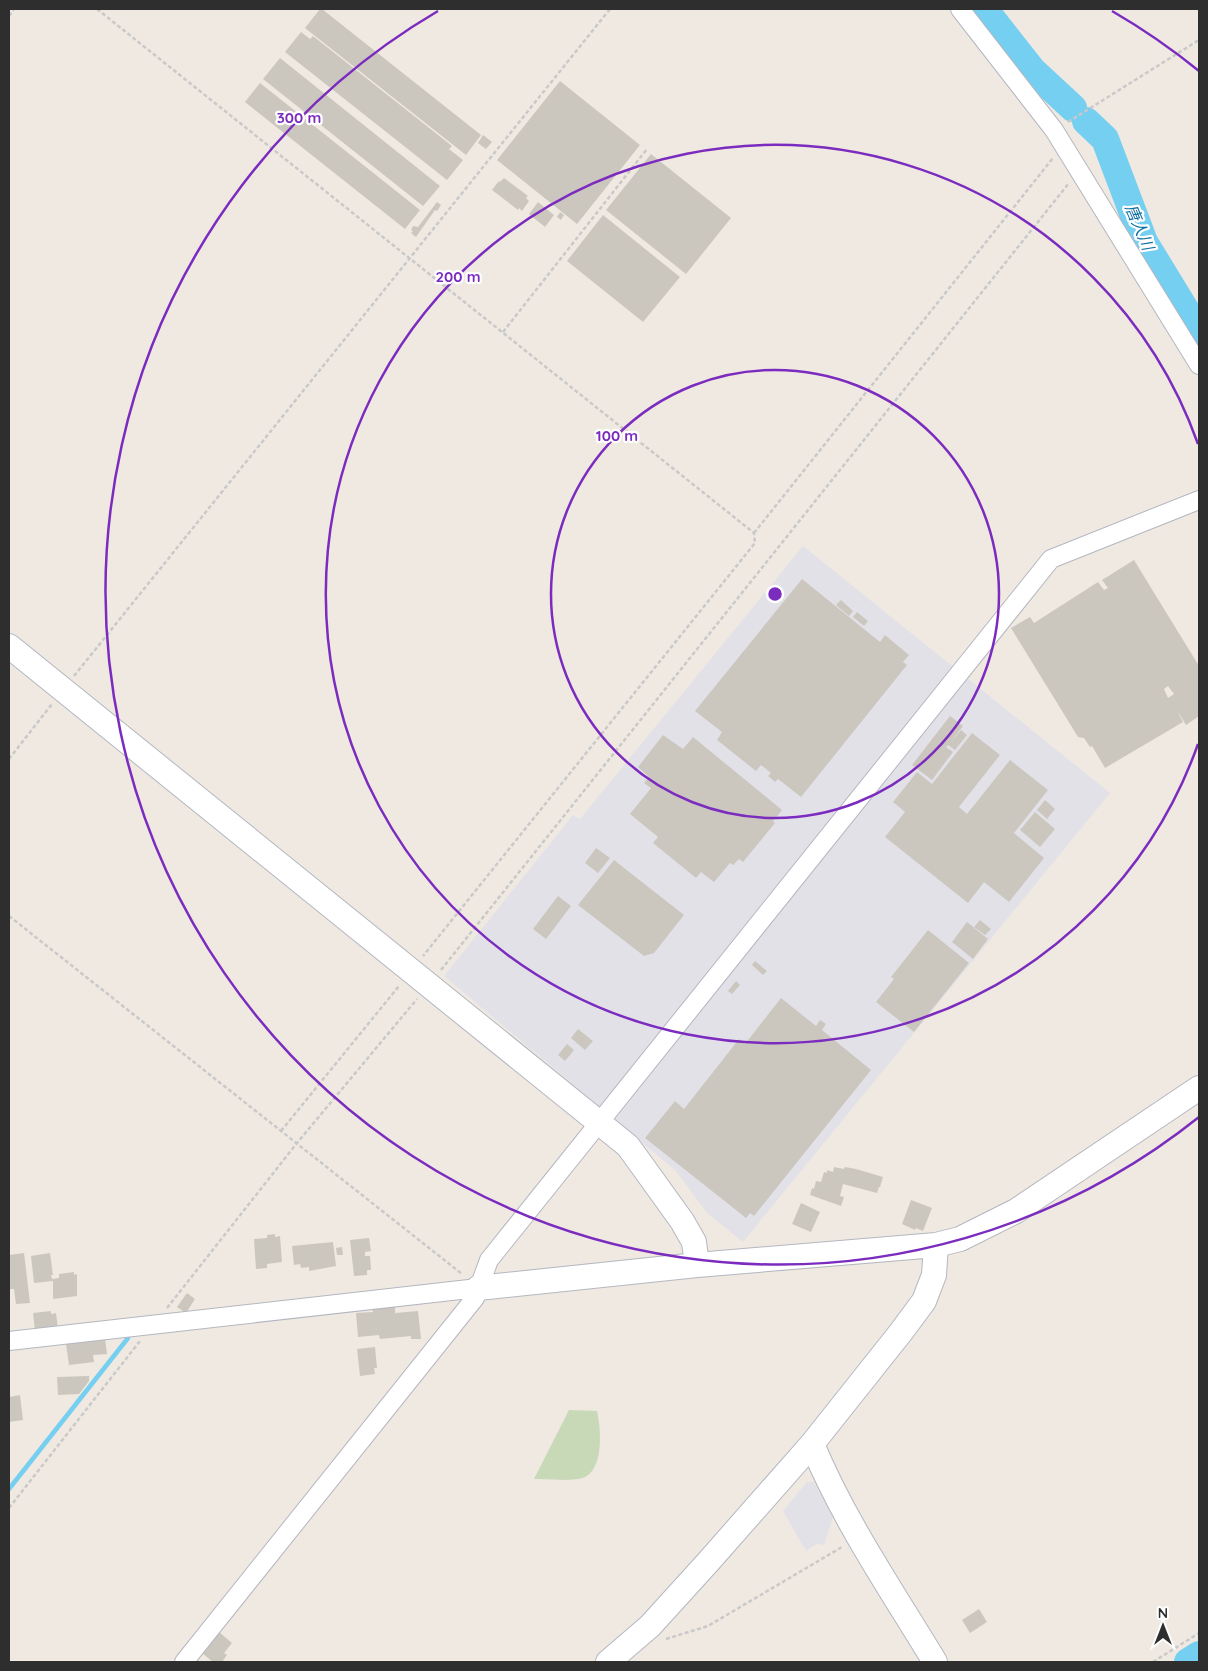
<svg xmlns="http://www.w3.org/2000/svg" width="1208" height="1671" viewBox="0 0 1208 1671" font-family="Quicksand,'Noto Sans JP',sans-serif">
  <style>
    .industrial { fill: #e3e1e8 }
    .cemetery { fill: #c8d9b8 }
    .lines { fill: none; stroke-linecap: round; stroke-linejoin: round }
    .stream { stroke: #75cff0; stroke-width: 4.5 }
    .river { stroke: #75cff0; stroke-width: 28 }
    .building { fill: #cbc7bf; fill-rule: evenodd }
    .street-casing { stroke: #b4b7c1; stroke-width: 20 }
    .secondary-casing { stroke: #b4b7c1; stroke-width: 26 }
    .path { stroke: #c9c9c9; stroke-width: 2.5; stroke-dasharray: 4 2.5; stroke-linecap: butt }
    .street { stroke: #fff; stroke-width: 18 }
    .secondary { stroke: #fff; stroke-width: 24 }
    .ring { fill: none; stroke: #7b2cbf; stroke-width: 2.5 }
    .labels { text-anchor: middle; stroke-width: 4.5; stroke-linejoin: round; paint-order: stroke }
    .water-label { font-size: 16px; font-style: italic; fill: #0d6fa3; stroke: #fff }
    .centre { fill: #7b2cbf; stroke: #fff; stroke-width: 2.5 }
    .ring-label { font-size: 15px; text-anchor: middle; font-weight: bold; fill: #7b2cbf; stroke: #fff; stroke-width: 4.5; stroke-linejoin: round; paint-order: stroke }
  </style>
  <rect width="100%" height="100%" fill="#efe9e1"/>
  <path class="industrial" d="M803,546L1110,793L743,1242L707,1213L676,1171L444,976L573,815L580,819Z
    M807,1482H814L833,1517L824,1545L817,1544L806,1551L783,1511Z"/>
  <path class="cemetery" d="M569,1410L597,1411C601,1428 604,1468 585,1477C574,1482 547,1479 534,1479Z"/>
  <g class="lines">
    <path class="stream" d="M9,1489L128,1338"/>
    <path class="river" d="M984,9L1032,70L1073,108
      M1086,121L1105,139L1144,242L1199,332
      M1188,1662L1199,1655"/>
  </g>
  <path class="building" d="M320,9H322L481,135L466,155L305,28Z
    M301,32L310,39L313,36L452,146L449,149L463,160L447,180L285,52Z
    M280,58L440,186L423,206L263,79Z
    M560,81L640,145L577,224L497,160Z
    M260,83L420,210L405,229L245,102Z
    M483,135L492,142L486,149L478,143Z
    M651,154L731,218L686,274L606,210Z
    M504,178L528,196L526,198L529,201L522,211L519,208L518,210L492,190L499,181L500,182Z
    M437,202L441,205L437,211L435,210L416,237L411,233L413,231L411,230L413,226L418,227Z
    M538,202L554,215L545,227L529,214Z
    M560,212L564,215L561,220L557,217Z
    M603,215L680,277L643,322L567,261Z
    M1134,560L1199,666V716L1186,725L1177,710L1183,722L1105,768L1092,746L1090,747L1084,738L1078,737L1011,628L1030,617L1034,623L1098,582L1104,590L1108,588L1102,580ZM1168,686L1174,694L1168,698L1164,689Z
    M802,579L880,642L885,635L909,655L903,662L907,665L801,797L778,779L775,782L768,776L771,773L761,765L756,771L717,740L722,732L695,711Z
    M841,600L853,611L849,616L836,605Z
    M857,612L868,621L864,626L853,617Z
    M950,716L963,726L951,742L961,730L967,735L955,750L948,745L946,747L953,752L932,780L912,765Z
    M972,733L1000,755L959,807L967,814L1010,760L1048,790L1014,833L1044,858L1009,902L984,882L968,903L885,837L905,812L893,802L917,772L932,784Z
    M663,735L683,749L693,737L782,810L773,821L775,823L743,862L739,859L733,865L730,863L714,882L701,872L696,878L653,843L658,837L630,814L651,788L644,783L649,777L638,767Z
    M1045,800L1055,809L1047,819L1037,810Z
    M1035,812L1055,829L1040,847L1020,830Z
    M596,848L610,858L598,873L585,863Z
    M614,860L684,915L654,953L644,956L578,905Z
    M558,896L571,906L546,939L533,929Z
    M980,920L991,929L985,935L974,927Z
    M967,922L988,939L973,959L952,942Z
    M928,930L969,963L914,1032L876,1002L894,979L891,977Z
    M755,961L767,971L763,975L752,965Z
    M736,981L740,985L732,994L728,991Z
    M781,998L816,1026L820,1020L826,1024L822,1030L871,1070L754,1216L750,1213L746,1218L645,1138L675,1101L684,1109L739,1039L745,1044Z
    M578,1029L593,1041L585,1050L571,1038Z
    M567,1044L574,1050L565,1061L558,1055Z
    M834,1167L844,1169L845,1167L856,1169L883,1177L880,1187H879L877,1193L843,1184L840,1196L844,1197L841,1206L810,1195L812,1188L814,1189L816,1181L821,1182L824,1172L827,1173V1170L833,1172Z
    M911,1200L932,1208L923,1231L916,1228L915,1230L902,1224Z
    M801,1203L820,1212L811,1232L792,1224Z
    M275,1234V1237L280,1236L282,1262L267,1264V1268L256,1269L254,1239L267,1238V1235Z
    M369,1238L371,1251L365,1252V1256H370L371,1270H367V1275L354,1276L350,1240Z
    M333,1242L336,1266L309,1271V1267L301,1268L300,1264L294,1265L292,1246Z
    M342,1247L343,1255H337L336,1248Z
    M24,1253L30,1303L16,1304L14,1289H9V1255Z
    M50,1253L53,1275H51L52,1279L59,1278V1274L74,1272V1275L77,1274V1296L53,1299V1281L34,1283L31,1256Z
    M187,1293L195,1299L186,1313L177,1307Z
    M395,1306V1313L418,1311L421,1339H411V1336L380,1339L379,1335L358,1337L356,1313L373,1312L372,1308Z
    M51,1311V1314L56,1313L58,1329L35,1331L33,1313Z
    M105,1339L107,1354L93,1355L94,1362L69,1365L66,1344Z
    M375,1347L377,1368H374L375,1374L360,1376L357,1349Z
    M89,1376V1381L79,1394L58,1395L57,1377Z
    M20,1395L23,1420L9,1422V1397Z
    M979,1609L987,1622L970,1633L962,1620Z
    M219,1632L232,1643L224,1653L227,1655L222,1662H213L202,1653Z"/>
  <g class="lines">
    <defs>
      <path id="street" d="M960,9L1054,130L1199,365
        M9,1341L478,1288
        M184,1662L475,1298L489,1260L1051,559L1199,500"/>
      <path id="secondary" d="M9,646L628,1146L682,1221L694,1242L697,1265
        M478,1288L697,1265L936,1245L960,1239L1016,1211L1199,1088
        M812,1444C844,1521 892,1591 935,1662
        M608,1662L650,1626L709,1561L812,1444L901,1332L924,1301L934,1275L936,1245"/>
    </defs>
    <use href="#street" class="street-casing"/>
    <use href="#secondary" class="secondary-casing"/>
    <path class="path" d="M97,9L754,533L755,543L423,956
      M9,16L14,9
      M1068,122L1199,40
      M503,332L647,149
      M754,533L1053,158
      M74,676L610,9
      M9,759L52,704
      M9,916L462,1274
      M441,970L1069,183
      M281,1131L399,986
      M167,1308L297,1143L417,999
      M9,1508L140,1341
      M666,1639L708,1626L842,1547
      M1153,1662L1199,1633"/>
    <use href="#street" class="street"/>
    <use href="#secondary" class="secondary"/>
  </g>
  <g class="ring">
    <circle cx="775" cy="594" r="224"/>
    <path d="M1198 744A449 449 0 1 1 1198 444"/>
    <path d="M1199 1117A673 673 0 1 1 438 11M1112 11A673 673 0 0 1 1199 71"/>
  </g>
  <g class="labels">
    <g class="water-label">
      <text transform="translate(1140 227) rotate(67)" y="6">唐人川</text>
    </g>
  </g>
  <circle cx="775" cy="594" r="8" class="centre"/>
  <g class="ring-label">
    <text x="299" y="123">300 m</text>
    <text x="458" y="282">200 m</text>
    <text x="617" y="441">100 m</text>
  </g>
  <rect width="1208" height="1671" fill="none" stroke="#2e2e2e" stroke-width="20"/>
  <g transform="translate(1163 1626)" stroke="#ffffff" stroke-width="4" paint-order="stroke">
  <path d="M0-4L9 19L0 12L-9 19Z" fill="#2e2e2e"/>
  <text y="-8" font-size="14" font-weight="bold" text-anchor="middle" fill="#2e2e2e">N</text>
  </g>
</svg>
